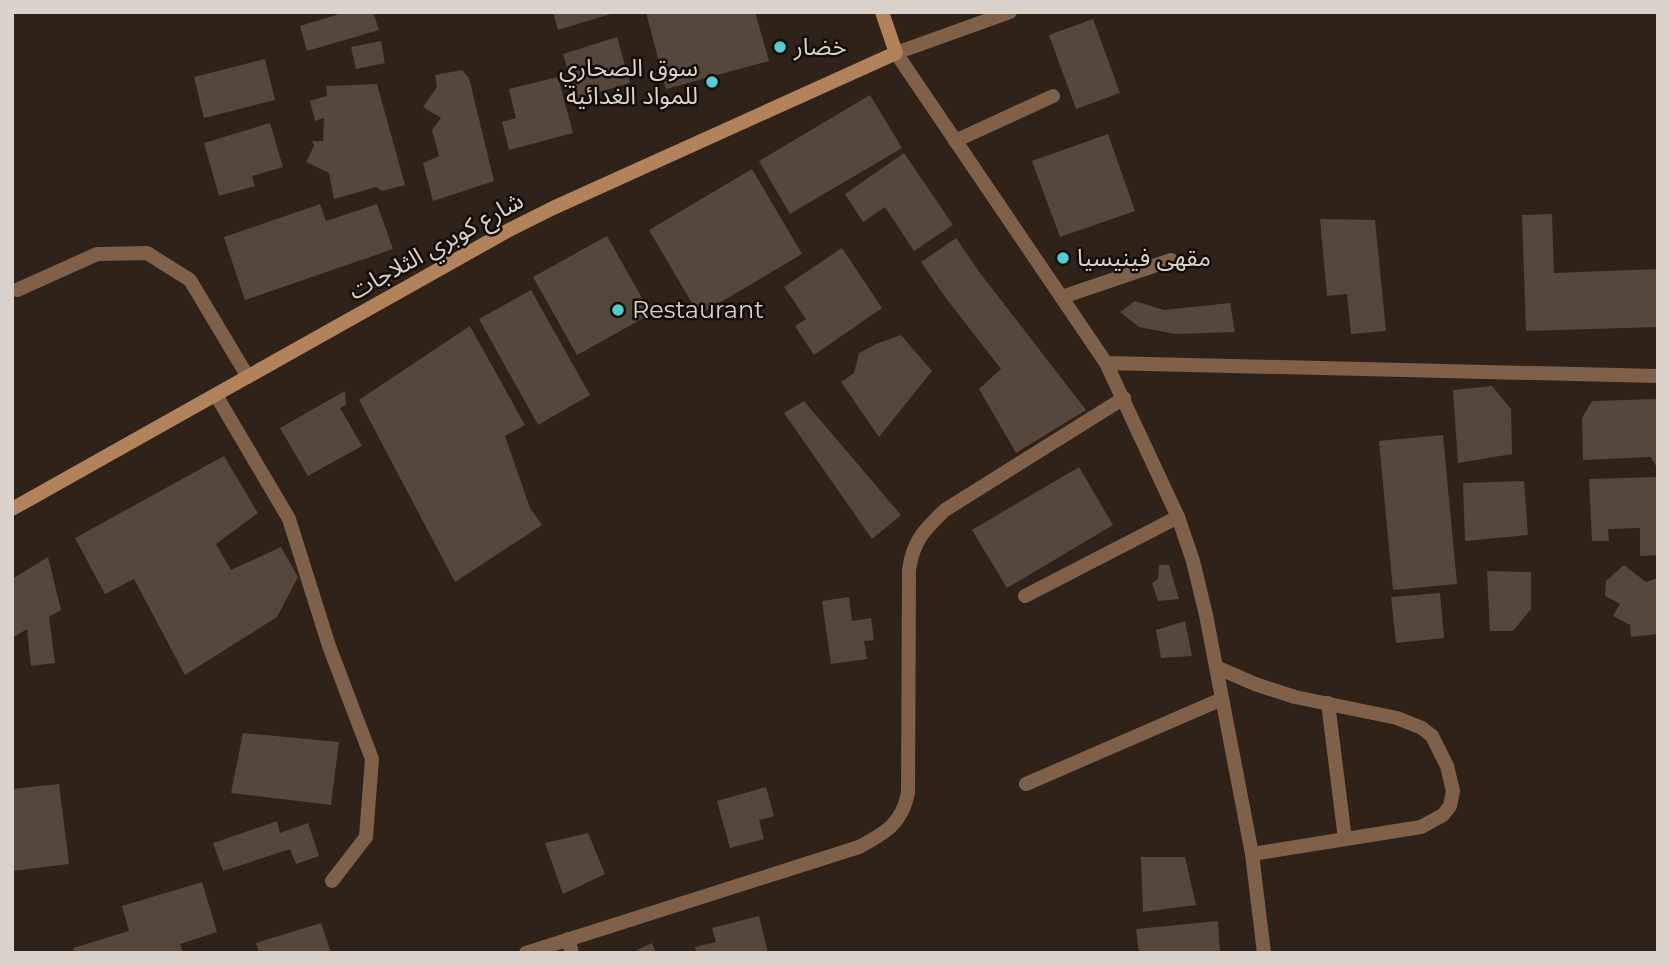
<svg xmlns="http://www.w3.org/2000/svg" width="1670" height="965" viewBox="0 0 1670 965" font-family="Montserrat,'Noto Sans Arabic',sans-serif">
  <style>
    .building { fill: #55473b }
    .lines { fill: none; stroke-linecap: round; stroke-linejoin: round }
    .service { stroke: #7f6149; stroke-width: 14 }
    .minor { stroke: #7f6149; stroke-width: 14 }
    .tertiary { stroke: #7f6149; stroke-width: 14 }
    .secondary { stroke: #b2835b; stroke-width: 14 }
    .poi-dot { fill: #52ccd0; stroke: #130d08; stroke-width: 2.5 }
    .labels { text-anchor: middle; stroke-width: 5; stroke-linejoin: round; paint-order: stroke }
    .poi-label { font-size: 24px; fill: #dbd2cc; stroke: #130d08; text-anchor: start }
    .street-label { font-size: 24px; fill: #dbd2cc; stroke: #130d08 }
  </style>
  <rect width="100%" height="100%" fill="#2f2218"/>
  <path class="building" d="M346,12H373L379,30L307,51L300,26Z
    M553,12H614V13L558,30Z
    M646,12H755L769,61L666,89Z
    M1093,19L1120,93L1076,109L1049,35Z
    M617,37L630,83L576,99L563,54Z
    M381,41L385,63L356,69L351,47Z
    M265,59L275,100L204,118L194,77Z
    M462,70L469,78L494,181L433,201L423,163L439,156L432,130L441,118L423,107L437,87L435,75Z
    M558,77L573,133L509,150L502,122L516,118L509,89Z
    M377,84L405,185L382,191L376,187L334,199L329,173L306,162L314,146L312,141H323L324,118L315,121L310,101L327,96L326,86Z
    M870,95L902,148L790,214L759,161Z
    M270,123L283,167L252,176L255,186L219,196L204,143Z
    M1108,134L1135,211L1060,237L1032,161Z
    M904,153L953,225L914,251L885,207L863,222L845,194Z
    M752,169L802,254L699,315L649,230Z
    M320,204L326,221L377,204L393,249L245,300L224,237Z
    M1552,214L1554,273L1658,269V327L1526,331L1522,215Z
    M1320,219L1375,220L1386,331L1351,334L1347,294L1327,296Z
    M607,236L651,314L577,355L533,277Z
    M956,238L980,273L1086,410L1016,453L979,389L1001,369L945,297L921,262Z
    M842,248L882,308L814,355L795,326L806,319L784,287Z
    M531,290L590,395L538,425L479,319Z
    M1135,301L1164,310L1230,303L1235,332L1175,334L1139,327L1120,312Z
    M470,326L525,425L505,436L530,508L542,525L455,582L359,400Z
    M901,335L932,371L879,437L841,382L854,373L859,353L876,344Z
    M1492,386L1511,409L1512,454L1458,463L1453,390Z
    M345,391L346,405L340,408L362,446L308,476L280,428Z
    M1658,399V466H1656L1651,457L1583,460L1582,418L1592,401Z
    M804,401L901,515L872,539L784,413Z
    M1443,435L1457,584L1393,590L1379,441Z
    M224,456L258,513L216,544L231,570L281,547L298,577L277,617L185,675L134,579L105,594L75,538Z
    M1079,467L1113,525L1007,588L972,530Z
    M1658,477V555L1640,556V528L1608,529L1609,541H1592L1589,479Z
    M1524,481L1528,535L1465,541L1463,483Z
    M48,557L61,610L49,617L55,663L31,666L27,629L12,638V579Z
    M1159,565H1169L1179,599L1158,601L1152,583L1158,579Z
    M1624,565L1646,582L1658,578V634L1631,637L1630,625L1613,616L1620,604L1605,596L1606,581Z
    M1487,571L1531,572V609L1513,631H1490Z
    M1440,593L1444,638L1396,643L1391,597Z
    M849,597L852,621L871,618L874,640L864,641L867,659L831,664L822,601Z
    M1185,621L1192,656L1161,658L1156,630Z
    M243,733L339,742L331,805L231,793Z
    M59,784L69,864L12,871V789Z
    M766,787L774,816L759,820L764,839L730,848L717,801Z
    M277,821L280,833L308,823L319,856L296,864L290,849L223,871L213,843Z
    M588,833L605,874L563,894L545,843Z
    M1141,857H1185L1196,905L1143,912Z
    M202,882L217,932L180,944L183,953H75L73,948L129,931L122,906Z
    M759,916L768,953H696L695,947L716,942L712,928Z
    M1218,921L1220,953H1139L1136,929Z
    M321,923L331,953H259L256,943Z
    M652,943L656,953H638L637,950Z"/>
  <g class="lines">
    <path class="service" d="M955,141L1053,96
      M1062,297L1171,260
      M1025,596L1178,517
      M1216,667L1255,684L1295,697L1397,718L1422,728L1432,736L1447,766L1453,791L1450,806L1443,815L1421,827L1252,854
      M1328,703L1345,839
      M1026,784L1222,699"/>
    <path class="minor" d="M896,53L1010,12
      M17,290L97,254L147,253L190,280L248,377
      M216,395L289,519L329,646L372,759L366,837L332,881
      M568,939L572,953
      M526,953L859,847C885,833 902,824 908,793L909,570C913,541 924,530 945,510L1124,398"/>
    <path class="tertiary" d="M896,53L1106,363L1658,376
      M1106,363L1178,517L1193,561L1206,615L1252,854L1264,953"/>
    <path class="secondary" d="M12,509L509,230L553,208L896,53L882,12"/>
  </g>
  <g class="poi-dot">
    <circle cx="780" cy="47" r="7"/>
    <circle cx="712" cy="82" r="7"/>
    <circle cx="1063" cy="258" r="7"/>
    <circle cx="618" cy="310" r="7"/>
  </g>
  <g class="labels">
    <g class="poi-label">
      <text x="794" y="55">خضار</text>
      <text x="698" y="76" text-anchor="end">سوق الصحاري<tspan x="698" dy="28">للمواد الغدائية</tspan></text>
      <text x="1077" y="266">مقهى فينيسيا</text>
      <text x="632" y="318">Restaurant</text>
    </g>
    <g class="street-label">
      <text transform="translate(436 246) rotate(-29)" y="8">شارع كوبري الثلاجات</text>
    </g>
  </g>
  <rect width="1670" height="965" fill="none" stroke="#dbd2cc" stroke-width="28"/>
</svg>
